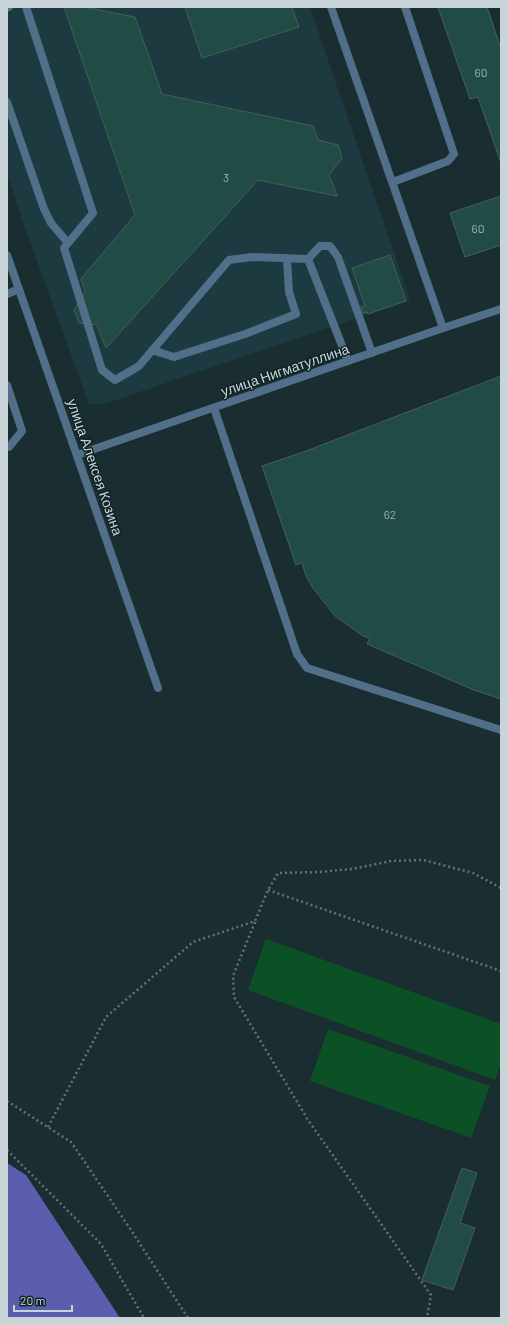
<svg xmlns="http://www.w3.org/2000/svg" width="508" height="1325" viewBox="0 0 508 1325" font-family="Barlow,sans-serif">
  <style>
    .built { fill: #1c3a40 }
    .green { fill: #0c5026 }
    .water { fill: #5a5eac }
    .building { fill: #214b45; stroke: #485e5a }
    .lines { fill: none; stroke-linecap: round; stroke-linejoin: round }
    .path { stroke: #627377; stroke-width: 2.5; stroke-dasharray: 2 3; stroke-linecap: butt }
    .lane { stroke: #526f8a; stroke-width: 8 }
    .street { stroke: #526f8a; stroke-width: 8 }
    .labels { text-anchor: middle; stroke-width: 3; stroke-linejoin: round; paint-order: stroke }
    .number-label { font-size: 12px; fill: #9eb2b2 }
    .street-label { font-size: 14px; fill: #c8d4d7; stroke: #102428 }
  </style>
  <rect width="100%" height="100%" fill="#1a2e32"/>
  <path class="built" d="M7,7H310L410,300L101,405L89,404L26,231L7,173Z"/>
  <path class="green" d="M266,939L501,1024V1062L495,1080L248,990Z
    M328,1029L490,1086L471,1138L310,1081Z"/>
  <path class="water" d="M7,1163L26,1175L120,1318H7Z"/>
  <path class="building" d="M64,7H84L135,17L162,94L313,126L318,140L338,145L342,158L329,175L337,196L258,180L106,348L97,325L79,323L74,310L85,292L81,279L135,215Z
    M185,7H292L299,27L202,58Z
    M438,7H487L501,49V163L478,97L470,99Z
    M501,196V245L465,257L450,213Z
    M390,255L406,301L368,314L367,312L363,313L361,307L365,306L352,268Z
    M501,376V699L474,690L367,644L370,638L363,636L335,616L313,588L306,576L302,563L296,565L262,466L306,451Z
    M462,1168L477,1173L460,1223L475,1228L453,1290L422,1280Z"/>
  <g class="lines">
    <path class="path" d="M268,890L501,971
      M255,922L233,976L234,997L308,1120L431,1295L427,1318
      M7,1101L71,1142L129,1227L188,1318
      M48,1127L106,1017L193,942L255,921L268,890L278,873L319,872L352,869L391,861L423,860L473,873L501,888
      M7,1150L101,1244L144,1318"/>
    <path class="lane" d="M26,7L93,213L64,248L102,370L115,380L139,366L229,260L252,257L308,259
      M331,7L443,328
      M7,8L9,7
      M7,102L44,209L51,223L68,243
      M393,182L448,161L454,154L405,7
      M7,294L19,289
      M152,350L174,357L245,334L296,314L289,292L287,258
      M348,361L308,259L320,246H330L338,257L372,353
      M7,385L22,431L9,447H7
      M214,408L297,654L307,668L501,730"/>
    <path class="street" d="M7,255L158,688
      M77,455L443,328L501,309"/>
  </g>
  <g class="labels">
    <g class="number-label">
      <text x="481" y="77">60</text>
      <text x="226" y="182">3</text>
      <text x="478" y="233">60</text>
      <text x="390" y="519">62</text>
    </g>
    <g class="street-label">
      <text transform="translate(285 370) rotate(-19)" y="5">улица Нигматуллина</text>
      <text transform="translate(95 467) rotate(71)" y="5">улица Алексея Козина</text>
    </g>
  </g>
  <rect width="508" height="1325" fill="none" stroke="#c8d4d7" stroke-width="16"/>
  <path d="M14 1305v6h58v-6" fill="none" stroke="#c8d4d7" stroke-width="2"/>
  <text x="20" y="1305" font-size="12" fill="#c8d4d7" stroke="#102428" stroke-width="3" paint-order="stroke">20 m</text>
</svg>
